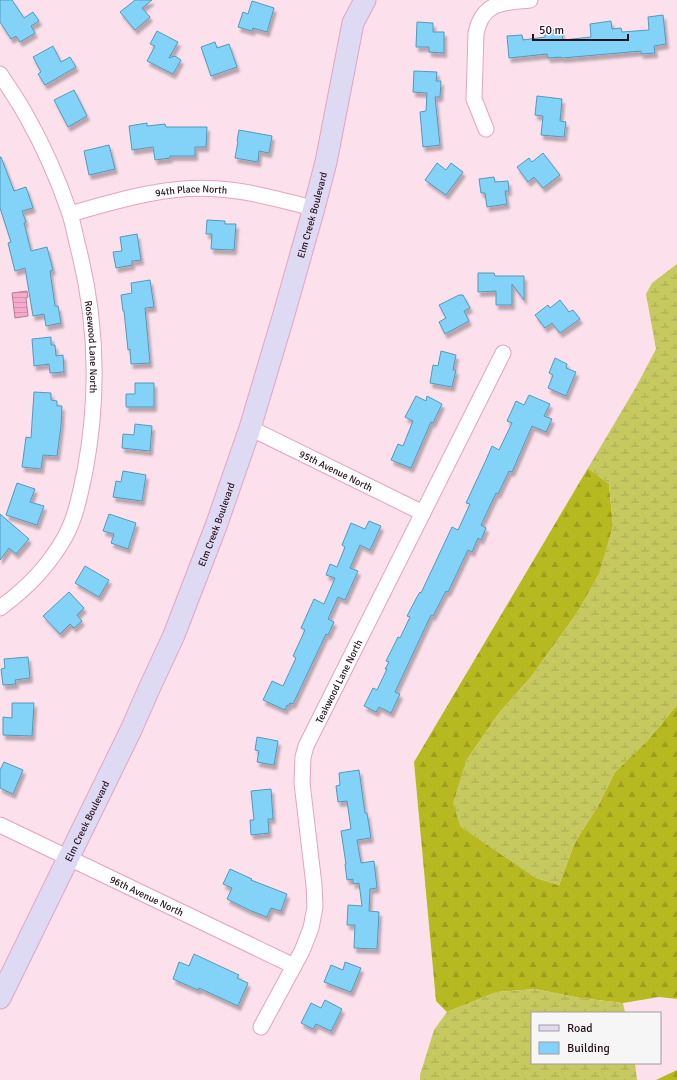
<svg xmlns="http://www.w3.org/2000/svg" width="677" height="1080" viewBox="0 0 677 1080" font-family="Signika,sans-serif">
  <style>
    .forest { fill: url(#forest-firs) }
    .wetland { fill: url(#wetland-marsh) }
    .water { fill: url(#water-rules); stroke: #b67c96 }
    .building { fill: #83d3f9; stroke: #5399ba; filter: url(#shadow) }
    .lines { fill: none; stroke-linecap: round; stroke-linejoin: round }
    .minor-casing { stroke: #e5a3c1; stroke-width: 17 }
    .secondary-casing { stroke: #e5a3c1; stroke-width: 23 }
    .minor { stroke: #fff; stroke-width: 15 }
    .secondary { stroke: #dfdaf4; stroke-width: 21 }
    .labels { text-anchor: middle; stroke-width: 4; stroke-linejoin: round; paint-order: stroke }
    .street-label { font-size: 10px; fill: #28101b; stroke: #f6f6f6 }
  </style>
  <defs>
    <pattern id="forest-firs" width="22" height="20" patternUnits="userSpaceOnUse"><rect width="22" height="20" fill="#b6b920"/><path d="M5 1l3.5 6h-7zM16 11l3.5 6h-7z" fill="#9c9e1c"/></pattern>
    <pattern id="wetland-marsh" width="20" height="14" patternUnits="userSpaceOnUse"><rect width="20" height="14" fill="#c6c960"/><path d="M1 5h8M5 5V1M11 12h8M15 12V8" fill="none" stroke="#aaac53"/></pattern>
    <pattern id="water-rules" width="6" height="5" patternUnits="userSpaceOnUse"><rect width="6" height="5" fill="#f3aacb"/><path d="M0 2.5h6" fill="none" stroke="#d091ae"/></pattern>
    <filter id="shadow"><feDropShadow dx="2.5" dy="4.5" stdDeviation="1" flood-color="#0004"/></filter>
  </defs>
  <rect width="100%" height="100%" fill="#fce0eb"/>
  <path class="forest" d="M588,468L609,484L613,526L600,573L577,613L531,677L499,713L466,761L460,826L536,878L559,885L575,842L598,806L615,772L647,741L677,705V999L659,997L623,1003L580,998L535,989L497,992L447,1012L436,1001L414,762Z
    M677,1070V1080H656Z"/>
  <path class="wetland" d="M677,264V705L647,741L615,772L598,806L575,842L559,885L536,878L460,826L453,803L466,761L499,713L531,677L577,613L599,573L613,526L609,484L588,468L636,387L656,349L646,294L652,283Z
    M535,989L580,998L623,1003L625,1013H532V1063H635L637,1080H420V1075L434,1030L447,1012L497,992Z"/>
  <path class="water" d="M27,291L28,297L26,298L28,316L15,318L12,293Z"/>
  <path class="building" d="M0,0H12L24,18L33,12L39,21L31,26L35,33L20,42L16,36L11,39L0,22Z
    M135,0H152L142,8L150,17L135,30L120,12Z
    M252,1L274,8L267,32L253,28L252,31L238,27L243,12L248,14Z
    M663,15L666,44L654,46L655,53L641,54V51L562,58L561,57L548,58L547,54L509,58L507,36L522,35L523,40L545,37V31L561,29L563,40L591,37L590,24L611,21L612,29L621,28L622,32L649,30L648,17Z
    M417,22L433,23V32H444V53L429,52V47H416Z
    M157,31L178,42L169,58L175,56L181,60L173,74L147,61L155,46L150,44Z
    M215,42L217,48L229,44L237,67L211,76L201,47Z
    M53,46L61,62L70,57L76,67L45,85L38,74L41,72L33,57Z
    M414,71L437,72L436,81H441L440,97H435L440,145L423,147L420,112L426,111L427,93L413,92Z
    M74,90L87,116L68,127L54,100Z
    M537,96L562,99L560,121L566,122L564,137L541,135L543,116L535,115Z
    M147,123V126L165,124L166,127H207L206,147H195V156H170V158L155,160L153,147L132,150L129,126Z
    M239,130L272,136L269,153L259,151L258,162L235,158L238,141H237Z
    M109,145L115,169L89,175L84,151Z
    M543,153L560,175L543,188L534,177L528,182L517,167L529,158L532,162Z
    M0,157H1L14,191L26,187L33,208L22,211L26,222L24,223L31,251L47,247L53,270L50,271L55,306H58L61,323L46,326L44,314L33,316L25,268L15,271L8,243L11,242L0,208Z
    M437,163L446,170L451,163L463,172L446,195L425,180Z
    M494,177L495,182L508,181L509,191H505L507,204L487,207L485,193H481L479,179Z
    M207,220L225,221V224H236L234,250L211,249L212,234H206Z
    M137,234L141,260L132,261V265L116,268L113,252L122,251L120,237Z
    M478,273H494L495,276H524V300L512,284V305H496V291L478,292Z
    M150,280L154,307L145,308L150,363L131,364L130,349L128,350L124,311H123L121,295L132,293L131,283Z
    M459,295H463L470,308L464,311L469,321L445,334L439,322L446,318L439,305Z
    M560,300L569,312L573,310L580,319L560,333L552,323L545,328L535,315L548,305L550,308Z
    M51,337V345H55L56,356L63,355L64,372L50,373L49,364L34,366L32,339Z
    M441,351L456,355L453,370H456L452,387L430,383L433,365L438,366Z
    M555,358L567,364L566,368L576,372L566,396L548,388L553,375L549,373Z
    M135,383H154V407H126V394H135Z
    M34,392L51,393V400L57,401V406H62L61,426L57,456L43,455L41,469L22,467L26,437L31,438Z
    M529,395L550,404L544,416L552,419L546,432L532,426L512,472L509,471L498,494L496,493L481,525L486,528L481,540L478,538L472,552L468,550L448,592L446,591L433,616L431,615L395,692L400,694L391,713L379,707L376,712L364,706L373,688L377,690L387,669H385L389,662L386,661L398,637L400,638L410,617L407,616L417,597L420,592L421,593L452,527L458,530L470,504L466,503L486,460L492,446L499,450L512,423L507,421L516,401L524,405Z
    M416,396L426,401L427,396L442,404L433,423L431,422L411,468L391,460L398,444L403,446L413,421L405,417Z
    M135,424L152,426L150,451L122,448L123,434L134,435Z
    M123,471L146,475L142,501L113,497L116,481L121,482Z
    M17,483L35,489L30,502L44,506L37,525L6,515Z
    M0,514L29,539L16,554L9,548L0,560Z
    M109,514L136,523L128,549L111,543L114,534L103,531Z
    M369,521L381,526L370,550L360,545L350,568L358,571L345,600L338,597L328,619L334,622L328,635L326,634L293,704L290,703L289,706L287,705L285,710L263,700L272,681L283,686L296,658L293,656L305,630L301,628L314,599L324,604L335,578L326,575L330,564L337,567L345,547L342,545L351,523L365,529Z
    M85,566L109,580L99,597L75,583Z
    M69,592L84,608L77,615L82,621L74,628L70,624L60,634L43,616Z
    M28,657L30,678L15,680L16,684L3,685L1,669L5,668L4,659Z
    M12,703H34L32,736L3,735V717L12,718Z
    M257,737L278,741L274,765L257,762L259,751L255,750Z
    M4,762L23,770L13,794L0,788V770Z
    M359,770L365,813H367L371,838L357,840L361,863L374,861L377,888L370,889L369,911L379,912L377,949L354,948L355,925H347L348,905L362,906L359,883L353,884V879L347,880L345,864H346L341,831L351,829L347,801L338,802L336,786L340,785L339,773Z
    M271,789L273,819H268L269,833L251,835L250,820H254L251,791Z
    M230,869L252,879L251,880L287,894L281,911L271,908L267,917L249,910L227,899L232,888L223,884Z
    M194,954L239,975L237,978L248,983L238,1006L199,988L198,990L173,979L179,962L189,966Z
    M345,962L361,968L351,992L324,982L331,965L343,970Z
    M325,1000L342,1009L331,1031L316,1024L313,1029L301,1023L311,1003L321,1008Z"/>
  <g class="lines">
    <defs>
      <g id="minor">
        <path id="s1" d="M0,74C9,88 19,102 27,117C44,147 59,182 70,214C73,224 75,234 77,243C97,318 99,396 85,471C80,494 76,517 65,537C48,567 27,588 0,608"/>
        <path d="M486,129L474,99L476,33C483,1 503,3 530,0"/>
        <path id="s2" d="M70,214C119,200 167,185 219,189C251,191 283,201 314,208"/>
        <path id="s3" d="M250,428L423,513"/>
        <path id="s4" d="M0,825L294,966"/>
        <path id="s5" d="M261,1027L302,951L311,928L315,907L314,885L302,783L303,757L306,746L503,353"/>
      </g>
      <g id="secondary">
        <path id="s6" d="M0,998L131,730L149,689L174,635L216,526L250,428L284,314L314,208L326,162L353,23L365,0"/>
      </g>
    </defs>
    <use href="#minor" class="minor-casing"/>
    <use href="#secondary" class="secondary-casing"/>
    <use href="#minor" class="minor"/>
    <use href="#secondary" class="secondary"/>
  </g>
  <g class="labels">
    <g class="street-label">
      <text dy="4" stroke="none"><textPath href="#s2" startOffset="124">94th Place North</textPath></text>
      <text dy="4" stroke="none"><textPath href="#s6" startOffset="845">Elm Creek Boulevard</textPath></text>
      <text dy="4" stroke="none"><textPath href="#s1" startOffset="292">Rosewood Lane North</textPath></text>
      <text dy="4" stroke="none"><textPath href="#s3" startOffset="96">95th Avenue North</textPath></text>
      <text dy="4" stroke="none"><textPath href="#s6" startOffset="521">Elm Creek Boulevard</textPath></text>
      <text dy="4" stroke="none"><textPath href="#s5" startOffset="367">Teakwood Lane North</textPath></text>
      <text dy="4" stroke="none"><textPath href="#s6" startOffset="197">Elm Creek Boulevard</textPath></text>
      <text dy="4" stroke="none"><textPath href="#s4" startOffset="163">96th Avenue North</textPath></text>
    </g>
  </g>
  <rect x="531" y="1012" width="130" height="52" fill="#f6f6f6" stroke="#a49a9e"/>
  <rect x="539" y="1025" width="20" height="6" fill="#dfdaf4" stroke="#a49a9e"/>
  <text x="567" y="1032" font-size="12" fill="#28101b">Road</text>
  <rect x="539" y="1042" width="20" height="12" fill="#83d3f9" stroke="#a49a9e"/>
  <text x="567" y="1052" font-size="12" fill="#28101b">Building</text>
  <path d="M533 34v6h95v-6" fill="none" stroke="#28101b" stroke-width="2"/>
  <text x="539" y="34" font-size="12" fill="#28101b" stroke="#f6f6f6" stroke-width="3" paint-order="stroke">50 m</text>
</svg>
